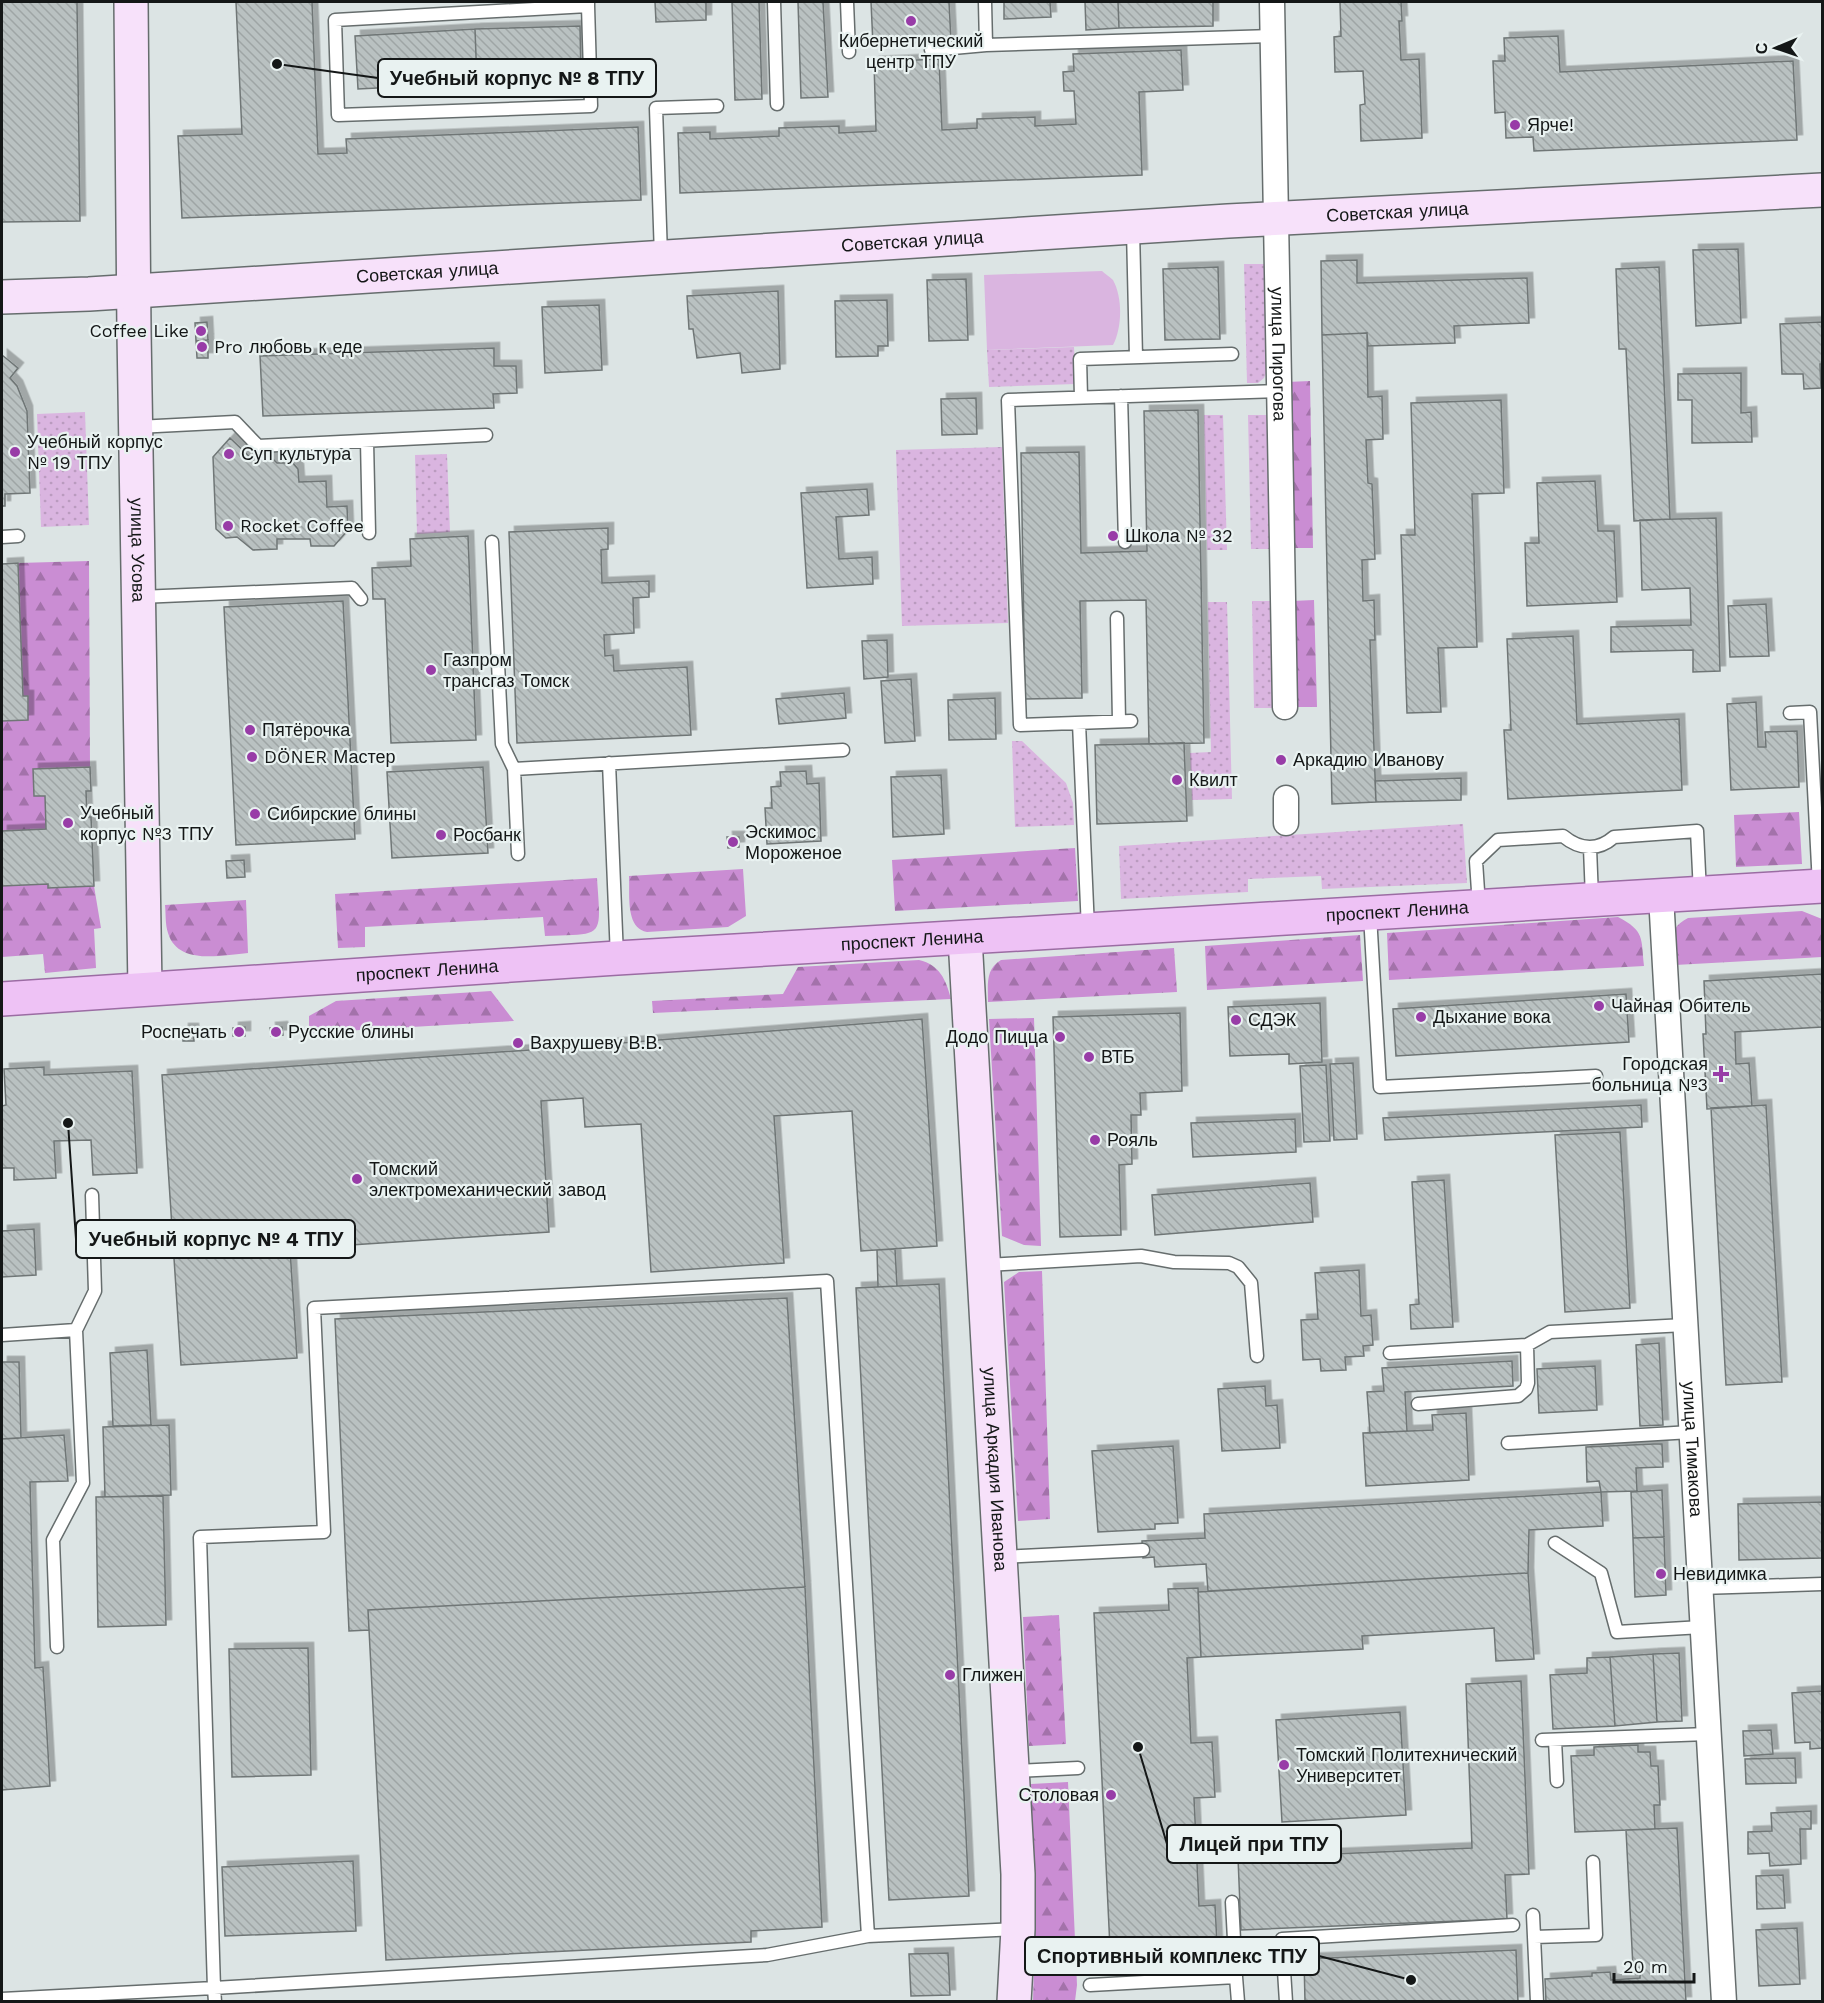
<svg xmlns="http://www.w3.org/2000/svg" width="1824" height="2003" viewBox="0 0 1824 2003" font-family="'Work Sans',sans-serif">
  <style>
    .grass { fill: url(#grass-dots) }
    .forest { fill: url(#forest-firs) }
    .pitch { fill: #dab5e0 }
    .building { fill: url(#building-back-hatch); stroke: #6f7676; stroke-width: 1.5; filter: url(#shadow) }
    .lines { fill: none; stroke-linecap: round; stroke-linejoin: round }
    .lane-casing { stroke: #666d6d; stroke-width: 15 }
    .street-casing { stroke: #666d6d; stroke-width: 27 }
    .secondary-casing { stroke: #666d6d; stroke-width: 36 }
    .primary-casing { stroke: #9b6ca3; stroke-width: 36 }
    .lane { stroke: #fff; stroke-width: 12 }
    .street { stroke: #fff; stroke-width: 24 }
    .secondary { stroke: #f7e1fa; stroke-width: 33 }
    .primary { stroke: #eec2f5; stroke-width: 33 }
    .poi-dot { fill: #983ca7; stroke: #e9f2f1; stroke-width: 2 }
    .labels { text-anchor: middle; stroke-width: 4.5; stroke-linejoin: round; paint-order: stroke }
    .poi-label { font-size: 18px; fill: #141717; stroke: #e9f2f1; text-anchor: start }
    .street-label { font-size: 18px; fill: #141717; stroke: #e9f2f1 }
    .leader { fill: none; stroke: #141717; stroke-width: 2 }
    .callout-dot { fill: #141717; stroke: #e9f2f1; stroke-width: 2 }
    .callout { fill: #e9f2f1; stroke: #141717; stroke-width: 2 }
    .callout-label { font-size: 20px; text-anchor: middle; font-weight: bold; fill: #141717 }
  </style>
  <defs>
    <pattern id="grass-dots" width="8" height="8" patternUnits="userSpaceOnUse" patternTransform="scale(1.5)"><rect width="8" height="8" fill="#dab5e0"/><path d="M2 2h.1M6 6h.1" fill="none" stroke="#ba9bbf" stroke-width="1.8" stroke-linecap="round"/></pattern>
    <pattern id="forest-firs" width="22" height="20" patternUnits="userSpaceOnUse" patternTransform="scale(1.5)"><rect width="22" height="20" fill="#ca8dd3"/><path d="M5 1l3.5 6h-7zM16 11l3.5 6h-7z" fill="#a372aa"/></pattern>
    <pattern id="building-back-hatch" width="6" height="6" patternUnits="userSpaceOnUse" patternTransform="scale(1.5)"><rect width="6" height="6" fill="#b9c1c1"/><path d="M-1 5l2 2M0 0l6 6M5-1l2 2" fill="none" stroke="#9ea5a5"/></pattern>
    <filter id="shadow"><feDropShadow dx="5.5" dy="-5.5" stdDeviation="0" flood-color="#0004"/></filter>
  </defs>
  <rect width="100%" height="100%" fill="#dce4e4"/>
  <path class="grass" d="M1244,264H1264L1267,371L1264,378L1258,383H1247Z
    M1074,347L1076,384L989,387L987,350Z
    M85,412L89,525L41,527L37,414Z
    M1204,415H1223L1227,550H1207Z
    M1248,415H1268L1271,549H1251Z
    M1002,447L1008,623L902,626L896,450Z
    M447,454L450,532L417,534L415,455Z
    M1252,601H1271L1274,708H1254Z
    M1208,602H1227L1232,799L1192,800L1190,753L1211,752Z
    M1012,741H1022L1066,783L1073,803L1074,825L1015,827Z
    M1463,824L1467,883L1322,889L1321,876L1248,879V892L1121,899L1119,846Z"/>
  <path class="forest" d="M1310,381L1313,548H1291L1287,382Z
    M89,561L90,767L33,770L34,796H45L46,829L2,831V721L28,720V696H23L18,563Z
    M1314,600L1317,707H1293L1292,601Z
    M1799,812L1802,864L1736,867L1734,815Z
    M1075,848L1078,901L895,911L892,860Z
    M743,869L746,916L728,927L647,932C625,928 630,894 629,876Z
    M597,878C601,939 605,934 545,936L543,917L365,927V947L338,948L335,894Z
    M48,884L49,888L94,886L101,928L94,929L96,968L45,973L43,954L2,957V886Z
    M246,900L248,953C222,955 178,966 168,933C165,924 166,914 165,905Z
    M1802,911L1822,919V957L1675,965C1673,943 1666,929 1688,918Z
    M1618,917C1645,931 1641,938 1644,966L1389,980L1387,933Z
    M1360,935L1363,981L1207,990L1205,946Z
    M1174,948L1177,992L988,1002C988,986 985,969 1001,960Z
    M919,960C940,965 946,980 951,999L653,1013L652,1001L783,994L798,967Z
    M491,991L514,1021L309,1033V1016L336,1001Z
    M1034,1018L1041,1246L1024,1245L1002,1236L989,1019Z
    M1042,1271L1050,1519L1018,1521L1004,1282L1019,1272Z
    M1059,1615L1066,1744L1029,1746L1023,1617Z
    M1068,1782L1077,1985L1075,2001H1033L1035,1932L1031,1784Z"/>
  <path class="pitch" d="M1102,271C1105,274 1110,277 1113,280C1123,298 1122,328 1113,345L987,350L984,275Z"/>
  <path class="building" d="M2,2H77L80,221L2,222Z
    M236,2H312L318,154L347,153L346,139L638,127L641,200L182,218L178,136L242,134Z
    M655,2H706V20L656,22Z
    M732,2H759L762,99L735,100Z
    M798,2H823L828,97L801,98Z
    M871,2H949L951,41L873,45Z
    M1004,2H1050L1051,17L1004,19Z
    M1085,2H1118L1119,28L1086,30Z
    M1118,2H1213V26L1119,28Z
    M1340,2H1401L1402,21H1399L1401,60L1419,59L1422,138L1361,141L1360,105L1365,104L1363,71L1335,72L1334,37L1341,36Z
    M580,26L581,79L477,83L475,29Z
    M475,29L477,83L358,89L355,36Z
    M1558,36L1560,72L1793,61L1797,140L1534,151L1533,137L1506,138L1505,112L1495,113L1493,61H1505L1504,38Z
    M1181,50L1183,90L1139,92L1142,175L680,193L678,133L710,132V139L779,136V128L839,126V133L876,131L874,62L939,59L942,130L977,128V119L1035,117V126L1076,124L1074,91H1064L1063,72L1074,71L1073,54Z
    M1738,249L1741,323L1696,326L1693,250Z
    M1357,260V283L1527,278L1529,323L1454,326L1455,343L1368,346L1367,333L1322,335L1321,261Z
    M1218,267L1220,339L1165,340L1163,269Z
    M1659,267L1670,519L1634,521L1626,349H1619L1616,269Z
    M966,279L968,340L929,341L927,280Z
    M778,291L780,369L742,373L740,353L697,358L693,329H689L687,296Z
    M887,300L888,346H878V356L836,357L835,301Z
    M599,305L602,370L545,373L542,307Z
    M207,322L208,340L196,341L195,323Z
    M1822,322V364H1820L1821,388L1804,389L1803,374H1782L1780,324Z
    M1367,333L1368,397L1382,396L1383,439L1366,440L1368,483L1372,484L1375,559L1362,560L1363,601L1374,600L1375,640H1370L1376,802L1332,804L1322,335Z
    M208,340V358H197L196,341Z
    M494,348V366H516L517,393L493,394L494,408L263,416L260,356Z
    M2,355L18,368L10,378L17,386L27,411L30,493L5,494V506H2Z
    M1741,373V413L1751,412L1752,442L1692,443V400H1678V374Z
    M976,398L977,434L942,435L941,399Z
    M1501,400L1504,493L1472,494L1477,647L1438,648L1441,712L1407,713L1401,535H1415L1411,403Z
    M1198,410L1204,743L1149,744L1146,600L1080,601L1082,698L1025,699L1021,453L1079,452L1081,553L1147,551L1144,411Z
    M230,438L251,458H272L277,463H293L298,469L299,482L326,481L327,507L347,506L348,530L334,546H311L310,539H277V549L253,550L237,537L226,538L216,529L213,457Z
    M1595,481L1598,531H1614L1617,602L1527,606L1525,543H1539L1537,483Z
    M867,489L869,515L836,517L839,559L872,557L873,584L807,588L801,493Z
    M1716,518L1720,671L1693,672V650L1611,652V627L1691,625L1690,588L1642,590L1640,520Z
    M608,528V549L601,550L602,583L649,581V597L633,598L634,633L604,635L605,656L613,655L614,671L687,667L691,735L517,743L509,532Z
    M468,536L476,740L391,743L385,599H373L372,568L411,566L410,539Z
    M18,563L23,696H28V720L2,721V564Z
    M343,601L355,839L236,845L224,607Z
    M1766,604L1769,656L1730,657L1728,606Z
    M1573,636L1577,724L1679,719L1682,790L1508,799L1504,730H1511L1507,639Z
    M887,640L888,677L864,679L862,641Z
    M911,679L915,741L885,743L881,681Z
    M844,693L846,718L779,724L776,699Z
    M995,698L996,739L949,740L948,700Z
    M1756,702L1758,747H1766L1765,732L1797,731L1799,787L1731,790L1727,704Z
    M1184,743L1187,821L1097,824L1095,745Z
    M90,767L91,791H86L87,817H91L94,886L48,888V884L2,886V831L46,829L45,796H34L33,769Z
    M483,767L488,853L392,858L387,772Z
    M806,771L807,784L819,783L821,841L767,844L765,808H772L771,787L781,786L780,772Z
    M941,775L944,834L893,837L891,777Z
    M1461,778V800L1376,802L1375,781Z
    M727,837H739V847L728,848Z
    M244,860L245,877L227,878L226,861Z
    M1822,974V1027L1735,1032L1736,1064L1749,1063L1752,1106L1707,1109L1703,1034H1706L1704,981Z
    M1626,994L1629,1042L1396,1056L1393,1009Z
    M1320,1003L1322,1062L1289,1064V1054L1230,1056L1228,1007Z
    M1180,1013L1182,1091L1140,1093L1141,1115H1131L1132,1164L1119,1165L1121,1235L1060,1237L1053,1017Z
    M922,1019L937,1246L861,1251L852,1111L774,1116L784,1263L651,1272L641,1124L585,1127L583,1098L541,1101L549,1232L290,1249L297,1358L181,1365L162,1075L559,1048Z
    M245,1027V1036H233V1028Z
    M282,1027L283,1035L271,1036L270,1028Z
    M183,1029H193L194,1041H183Z
    M1353,1063L1357,1139L1334,1140L1330,1064Z
    M1326,1065L1330,1141L1304,1142L1300,1066Z
    M44,1067V1075L132,1071L137,1173L93,1175L91,1140L54,1141L56,1178L14,1180V1168H2V1106L6,1105L4,1069Z
    M1641,1105L1642,1127L1385,1140L1383,1118Z
    M1766,1105L1782,1382L1726,1385L1711,1108Z
    M1295,1119L1296,1152L1193,1157L1191,1123Z
    M1620,1132L1630,1308L1565,1312L1555,1135Z
    M1444,1180L1453,1327L1411,1329L1410,1305L1419,1304L1412,1182Z
    M1310,1183L1313,1222L1155,1235L1152,1195Z
    M34,1229L36,1275L2,1277V1231Z
    M895,1249L897,1286L878,1287L877,1250Z
    M1359,1270L1361,1316L1371,1315L1373,1345L1363,1346L1364,1356L1345,1357L1346,1370L1321,1371L1320,1359L1303,1360L1301,1320L1318,1319L1315,1273Z
    M939,1284L969,1896L889,1900L856,1288Z
    M787,1298L805,1587L368,1610L369,1630L349,1631L335,1319Z
    M1659,1343L1663,1425L1640,1426L1636,1345Z
    M147,1350L151,1425L113,1426L110,1353Z
    M1512,1361L1513,1386L1405,1392L1407,1431L1370,1433L1367,1392L1384,1391L1382,1368Z
    M2,1362H19L21,1438L2,1439Z
    M1595,1366L1597,1410L1539,1413L1537,1369Z
    M1265,1386L1266,1406L1277,1405L1280,1448L1222,1451L1218,1389Z
    M1466,1413L1469,1480L1366,1486L1363,1433L1433,1430L1432,1415Z
    M169,1425L171,1495L105,1497L103,1427Z
    M64,1435L68,1481L30,1482L35,1668L43,1667L50,1786L2,1790V1439Z
    M1654,1444H1662L1663,1467L1636,1468L1637,1491L1601,1492L1599,1481L1587,1482L1586,1447Z
    M1173,1446L1178,1523L1155,1524V1529L1098,1532L1092,1451Z
    M1662,1490L1664,1537L1633,1538L1631,1492Z
    M1601,1492L1603,1526L1529,1530L1528,1573L1208,1591L1206,1564L1155,1567L1154,1557L1143,1558L1142,1541L1205,1538L1204,1514Z
    M163,1496L166,1625L98,1627L96,1497Z
    M1822,1502V1558L1739,1560L1738,1504Z
    M1664,1537L1666,1595L1635,1597L1633,1538Z
    M1528,1573L1534,1659L1496,1661L1494,1628L1362,1636L1363,1649L1201,1657L1198,1592Z
    M805,1587L822,1927L751,1931V1942L386,1960L368,1610Z
    M1198,1588L1201,1657L1187,1658L1191,1743L1212,1742L1215,1797L1194,1798L1199,1906L1215,1905L1218,1964L1111,1969L1094,1613L1169,1610L1168,1589Z
    M308,1648L311,1775L232,1777L229,1649Z
    M1679,1653L1682,1721L1657,1722L1653,1654Z
    M1653,1654L1657,1722L1615,1726L1610,1657Z
    M1610,1657L1615,1726L1553,1729L1550,1675L1587,1673V1658Z
    M1521,1681L1529,1874L1505,1875L1507,1919L1241,1930L1238,1858L1472,1848L1466,1684Z
    M1822,1691V1748L1810,1749V1742L1795,1743L1792,1693Z
    M1400,1712L1406,1815L1282,1822L1276,1720Z
    M1771,1730L1773,1754L1744,1756L1743,1731Z
    M1638,1745V1752H1650L1651,1766H1658L1660,1805H1654L1655,1829L1575,1832L1571,1756L1594,1755V1747Z
    M1795,1758L1796,1783L1746,1784L1745,1759Z
    M1811,1811V1829H1800L1801,1864L1770,1866L1769,1853L1748,1854V1832L1772,1831L1771,1813Z
    M1677,1828L1686,2002H1546L1545,1979L1592,1976V1973L1610,1972L1611,1980L1640,1978V1967L1633,1968L1626,1830Z
    M353,1861L356,1931L225,1936L222,1867Z
    M1783,1875L1785,1908L1757,1909L1756,1876Z
    M1797,1928L1800,1984L1759,1986L1756,1930Z
    M1516,1950L1518,2002H1305L1304,1959Z
    M948,1953L950,1995L911,1996L909,1954Z"/>
  <g class="lines">
    <defs>
      <path id="lane" d="M588,2V6L591,106L338,115L335,20L588,6
        M774,2L777,104
        M847,2L849,52
        M985,2L986,45
        M931,50L986,45L1273,36
        M1133,230L1136,357
        M661,256L656,108L717,106
        M1121,396L1125,542
        M1081,397L1080,359L1232,354
        M137,427L235,422L258,446L486,435
        M367,441L369,533
        M2,537L18,536
        M492,542L502,744L514,769L518,854
        M140,597L352,588L361,599
        M1117,618L1119,721
        M1790,713L1810,712L1819,885
        M1131,721L1020,725L1008,400L1280,391
        M1079,723L1088,929
        M609,763L617,957
        M514,769L843,750
        M1590,848L1592,898
        M1479,906L1476,861L1498,840L1563,836C1580,850 1598,851 1614,837L1697,831L1700,893
        M1370,915L1380,1087L1596,1076
        M986,1265L1141,1256L1174,1262L1229,1263L1238,1267L1251,1283L1257,1356
        M2,1335L76,1330L95,1291L92,1195
        M1390,1353L1527,1345L1550,1332L1685,1325
        M1418,1404L1518,1396L1526,1389L1528,1383L1527,1345
        M1508,1443L1691,1432
        M1555,1543L1601,1573L1617,1632L1702,1627
        M1002,1557L1143,1550
        M1700,1588L1822,1584
        M57,1647L53,1540L83,1483L76,1330
        M1542,1740L1708,1734
        M1555,1740L1557,1781
        M1014,1771L1078,1768
        M1232,1902L1236,1977
        M1533,1915L1537,2002
        M1534,1937L1596,1935L1593,1862
        M1090,1985L1236,1977L1238,2002
        M2,1999L214,1988L200,1537L324,1532L314,1308L827,1281L868,1936
        M215,2002L214,1988L767,1955L868,1936L1017,1929
        M1286,2002L1282,1939L1513,1925"/>
      <g id="street">
        <path id="s1" d="M1272,2L1285,707"/>
        <path d="M1286,798V823"/>
        <path id="s2" d="M1661,896L1724,2002"/>
      </g>
      <g id="secondary">
        <path id="s3" d="M131,2L134,332L145,988"/>
        <path id="s4" d="M2,297L89,294L1228,221L1822,190"/>
        <path id="s5" d="M965,938L1018,1874V1929L1014,2002"/>
      </g>
      <g id="primary">
        <path id="s6" d="M2,999L617,958L1822,886"/>
      </g>
    </defs>
    <use href="#lane" class="lane-casing"/>
    <use href="#street" class="street-casing"/>
    <use href="#secondary" class="secondary-casing"/>
    <use href="#primary" class="primary-casing"/>
    <use href="#lane" class="lane"/>
    <use href="#street" class="street"/>
    <use href="#secondary" class="secondary"/>
    <use href="#primary" class="primary"/>
  </g>
  <g class="poi-dot">
    <circle cx="911" cy="21" r="6"/>
    <circle cx="1515" cy="125" r="6"/>
    <circle cx="201" cy="331" r="6"/>
    <circle cx="202" cy="347" r="6"/>
    <circle cx="15" cy="452" r="6"/>
    <circle cx="229" cy="454" r="6"/>
    <circle cx="228" cy="526" r="6"/>
    <circle cx="1113" cy="536" r="6"/>
    <circle cx="431" cy="670" r="6"/>
    <circle cx="250" cy="730" r="6"/>
    <circle cx="252" cy="757" r="6"/>
    <circle cx="1281" cy="760" r="6"/>
    <circle cx="1177" cy="780" r="6"/>
    <circle cx="255" cy="814" r="6"/>
    <circle cx="68" cy="823" r="6"/>
    <circle cx="441" cy="835" r="6"/>
    <circle cx="733" cy="842" r="6"/>
    <circle cx="1599" cy="1006" r="6"/>
    <circle cx="1421" cy="1017" r="6"/>
    <circle cx="1236" cy="1020" r="6"/>
    <circle cx="239" cy="1032" r="6"/>
    <circle cx="276" cy="1032" r="6"/>
    <circle cx="1060" cy="1037" r="6"/>
    <circle cx="518" cy="1043" r="6"/>
    <circle cx="1089" cy="1057" r="6"/>
    <path d="M1718 1065h6v6h6v6h-6v6h-6v-6h-6v-6h6z"/>
    <circle cx="1095" cy="1140" r="6"/>
    <circle cx="357" cy="1179" r="6"/>
    <circle cx="1661" cy="1574" r="6"/>
    <circle cx="950" cy="1675" r="6"/>
    <circle cx="1284" cy="1765" r="6"/>
    <circle cx="1111" cy="1795" r="6"/>
  </g>
  <g class="labels">
    <g class="poi-label">
      <text x="911" y="47" text-anchor="middle">Кибернетический<tspan x="911" dy="21">центр ТПУ</tspan></text>
      <text x="1527" y="131">Ярче!</text>
      <text x="189" y="337" text-anchor="end">Coffee Like</text>
      <text x="214" y="353">Pro любовь к еде</text>
      <text x="27" y="448">Учебный корпус<tspan x="27" dy="21">№ 19 ТПУ</tspan></text>
      <text x="241" y="460">Суп культура</text>
      <text x="240" y="532">Rocket Coffee</text>
      <text x="1125" y="542">Школа № 32</text>
      <text x="443" y="666">Газпром<tspan x="443" dy="21">трансгаз Томск</tspan></text>
      <text x="262" y="736">Пятёрочка</text>
      <text x="264" y="763">DÖNER Мастер</text>
      <text x="1293" y="766">Аркадию Иванову</text>
      <text x="1189" y="786">Квилт</text>
      <text x="80" y="819">Учебный<tspan x="80" dy="21">корпус №3 ТПУ</tspan></text>
      <text x="267" y="820">Сибирские блины</text>
      <text x="745" y="838">Эскимос<tspan x="745" dy="21">Мороженое</tspan></text>
      <text x="453" y="841">Росбанк</text>
      <text x="1611" y="1012">Чайная Обитель</text>
      <text x="1433" y="1023">Дыхание вока</text>
      <text x="1248" y="1026">СДЭК</text>
      <text x="227" y="1038" text-anchor="end">Роспечать</text>
      <text x="288" y="1038">Русские блины</text>
      <text x="1048" y="1043" text-anchor="end">Додо Пицца</text>
      <text x="530" y="1049">Вахрушеву В.В.</text>
      <text x="1101" y="1063">ВТБ</text>
      <text x="1708" y="1070" text-anchor="end">Городская<tspan x="1708" dy="21">больница №3</tspan></text>
      <text x="1107" y="1146">Рояль</text>
      <text x="369" y="1175">Томский<tspan x="369" dy="21">электромеханический завод</tspan></text>
      <text x="1673" y="1580">Невидимка</text>
      <text x="962" y="1681">Глижен</text>
      <text x="1296" y="1761">Томский Политехнический<tspan x="1296" dy="21">Университет</tspan></text>
      <text x="1099" y="1801" text-anchor="end">Столовая</text>
    </g>
    <g class="street-label">
      <text dy="6" stroke="none"><textPath href="#s4" startOffset="1398">Советская улица</textPath></text>
      <text dy="6" stroke="none"><textPath href="#s4" startOffset="912">Советская улица</textPath></text>
      <text dy="6" stroke="none"><textPath href="#s4" startOffset="426">Советская улица</textPath></text>
      <text dy="6" stroke="none"><textPath href="#s1" startOffset="352">улица Пирогова</textPath></text>
      <text dy="6" stroke="none"><textPath href="#s3" startOffset="548">улица Усова</textPath></text>
      <text dy="6" stroke="none"><textPath href="#s6" startOffset="1398">проспект Ленина</textPath></text>
      <text dy="6" stroke="none"><textPath href="#s6" startOffset="912">проспект Ленина</textPath></text>
      <text dy="6" stroke="none"><textPath href="#s6" startOffset="426">проспект Ленина</textPath></text>
      <text dy="6" stroke="none"><textPath href="#s2" startOffset="554">улица Тимакова</textPath></text>
      <text dy="6" stroke="none"><textPath href="#s5" startOffset="532">улица Аркадия Иванова</textPath></text>
    </g>
  </g>
  <path class="leader" d="M277 64L378 78M68 1123L76 1239M1138 1747L1167 1844M1411 1980L1319 1956"/>
  <g class="callout-dot">
    <circle cx="277" cy="64" r="6"/>
    <circle cx="68" cy="1123" r="6"/>
    <circle cx="1138" cy="1747" r="6"/>
    <circle cx="1411" cy="1980" r="6"/>
  </g>
  <g class="callout">
    <rect x="378" y="59" width="278" height="38" rx="6"/>
    <rect x="76" y="1220" width="279" height="38" rx="6"/>
    <rect x="1167" y="1825" width="174" height="38" rx="6"/>
    <rect x="1025" y="1937" width="294" height="38" rx="6"/>
  </g>
  <g class="callout-label">
    <text x="517" y="85">Учебный корпус № 8 ТПУ</text>
    <text x="216" y="1246">Учебный корпус № 4 ТПУ</text>
    <text x="1254" y="1851">Лицей при ТПУ</text>
    <text x="1172" y="1963">Спортивный комплекс ТПУ</text>
  </g>
  <rect width="1824" height="2003" fill="none" stroke="#141717" stroke-width="6"/>
  <g transform="translate(1776 48) rotate(268)" stroke="#e9f2f1" stroke-width="4.5" paint-order="stroke">
  <path d="M0-4.5L10 22L0 15L-10 22Z" fill="#141717"/>
  <text y="-9" font-size="16" font-weight="bold" text-anchor="middle" fill="#141717">С</text>
  </g>
  <path d="M1614 1973v9h80v-9" fill="none" stroke="#141717" stroke-width="3"/>
  <text x="1623" y="1973" font-size="18" fill="#141717" stroke="#e9f2f1" stroke-width="4.5" paint-order="stroke">20 m</text>
</svg>
